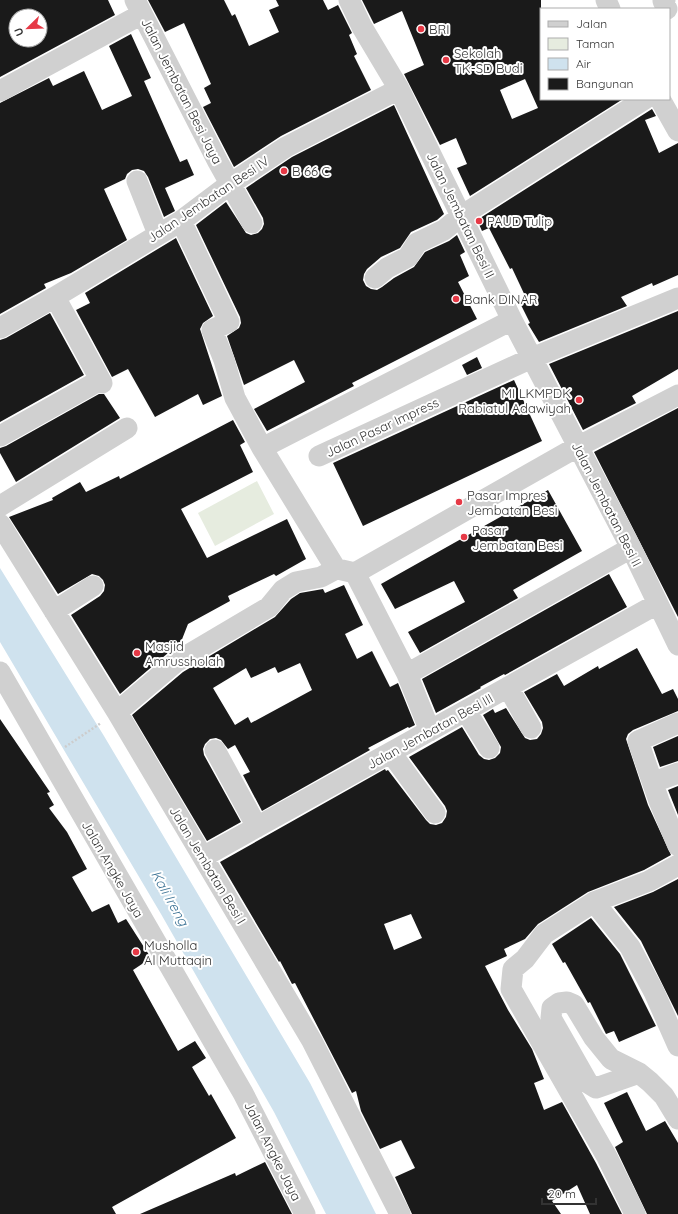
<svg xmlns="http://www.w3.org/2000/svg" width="678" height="1214" viewBox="0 0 678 1214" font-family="Quicksand,sans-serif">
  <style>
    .green { fill: #e6ecdf }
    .water { fill: #cfe2ee }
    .building { fill: #1a1a1a; fill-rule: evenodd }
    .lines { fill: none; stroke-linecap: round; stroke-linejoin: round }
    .path { stroke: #cdcdcd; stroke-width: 2.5; stroke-dasharray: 2 2; stroke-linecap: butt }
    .minor { stroke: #d0d0d0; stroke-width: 21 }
    .poi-dot { fill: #e63946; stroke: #fff; stroke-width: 1.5 }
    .labels { text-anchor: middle; stroke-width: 4; stroke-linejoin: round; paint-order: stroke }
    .poi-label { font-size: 13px; fill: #333; stroke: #fff; text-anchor: start }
    .street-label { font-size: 13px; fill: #333; stroke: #fff }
    .water-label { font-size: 14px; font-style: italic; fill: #3f7597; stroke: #fff }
  </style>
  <rect width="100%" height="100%" fill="#fff"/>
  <path class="green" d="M257,481L274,514L215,546L198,513Z"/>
  <path class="water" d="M0,568L104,736L310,1083L376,1214H326L274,1112L161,914L0,642Z"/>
  <path class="building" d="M0,0H108L115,15L0,77ZM16,16H40V40H16Z
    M148,0H224L232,16L235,14L249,46L279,32L269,10L279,6L276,0H323L328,10L338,5L352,33L349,35L357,54L354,56L371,90L281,136L234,167L203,107L211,103L204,88L211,84L184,23L165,32Z
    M362,0H541V99H623L470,196L457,168L467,164L456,138L440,145L404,74L424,65L402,11L374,24ZM525,79L538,108L512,119L500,90Z
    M131,34L151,78L144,81L167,133L180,162L187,159L194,175L165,188L175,211L164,217L148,177L144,171L138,169L132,170L127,174L125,179L104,189L127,240L71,273L44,284L46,288L0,314V103L49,78L53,86L84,71L102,110L132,96L109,46Z
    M394,105L444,214L437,220L411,232L400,248L381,257L367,269L364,274L363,280L366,286L371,289L377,290L382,287L394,278L414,267L425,252L449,241L457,235L465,252L460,255L469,276L458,282L477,319L352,383L354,386L267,431L254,409L305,382L294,360L244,385L227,336L239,328L241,323L240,317L196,225L226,202L246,233L251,235L258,233L262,229L264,224L263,218L246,188L292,157Z
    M652,109L656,116L645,120L659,153L678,143V275L653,286L652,283L621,297L627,306L539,342L528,324L530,323L520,303L527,300L512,268L510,269L489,228L482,231L477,220Z
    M176,238L213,316L203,323L200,329L222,396L203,405L198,394L155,417L128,369L112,377L76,310L90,303L85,293Z
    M678,311V369L632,396L636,403L583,430L549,364Z
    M50,313L84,375L0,422V340L6,338Z
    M477,357L482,368L467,375L462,365Z
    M514,380L542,441L363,526L333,463Z
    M99,394H104L120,418L16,482L0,453V448L6,446Z
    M678,408V617L594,452Z
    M233,420L245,442L240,445L253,472L181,509L207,558L287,519L306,559L276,576L274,574L228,596L230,601L188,624L179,647L168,653L120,694L71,615L100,596L104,591L105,585L103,580L99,576L92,574L58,594L9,517L53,500L52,498L80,482L86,492L119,476L120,479Z
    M548,490L582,551L513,590L518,598L420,653L408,632L465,602L454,581L395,609L381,584Z
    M609,574L627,607L505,675L504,674L480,687L481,688L436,713L422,679Z
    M344,585L363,625L345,634L357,659L372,651L390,687L398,683L415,725L409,728L408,727L368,748L370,750L262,811L243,775L250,772L235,745L228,749L221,740L216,738L210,739L205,744L203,749L204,755L241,822L207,841L132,715L183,672L275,617L291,599L300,593L323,589L325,593ZM300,663L312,690L251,723L248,717L235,725L213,688L246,668L251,678L275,667L278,673Z
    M637,648L662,694L673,689L678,699V711L633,730L628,734L626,739L648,805L671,855L644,870L588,892L538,924L525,939L504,949L507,956L485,966L508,1010L532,1049L544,1079L534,1083L544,1110L562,1102L596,1163L622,1214H590L577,1185L552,1201L561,1214H412L395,1177L415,1168L401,1140L380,1149L361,1111L356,1091L352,1093L295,983L292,984L280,961L279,962L220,862L385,769L386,771L388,770L426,820L430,824L436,825L442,823L446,817L447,811L445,806L409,757L462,727L479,755L484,759L489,760L495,758L500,753L501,747L483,715L493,709L495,713L506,708L525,738L530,740L537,739L541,734L543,728L542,722L524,692L557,674L564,686L598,666L599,669ZM411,914L422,938L394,950L384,924Z
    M0,719L50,792L47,793L54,805L49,808L67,832L87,869L72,877L92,912L109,904L118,923L126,919L151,958L133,970L178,1051L195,1041L206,1058L192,1067L209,1096L211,1094L236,1138L112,1207L116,1214H0Z
    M678,736V761L660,767L653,747Z
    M678,786V815L668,790Z
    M678,879V1016L641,941L614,907L653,892Z
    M591,918L620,954L656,1026L619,1042L614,1031L606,1034L590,1002L588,1003L565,962L563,963L552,944Z
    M627,1092L646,1131L665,1121L678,1143V1214H647L615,1147L623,1142L604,1103Z
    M265,1162L292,1214H140L235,1173L236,1176Z"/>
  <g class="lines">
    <path class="path" d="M65,747L101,723"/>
    <path class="minor" d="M135,0L218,162L252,223
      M349,0L362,27L399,89L512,320L631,548L678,645
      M606,0L610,9
      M665,0L663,1L667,9
      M0,91L142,14
      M660,99L678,131
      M137,181L158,234
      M375,278L387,268L408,257L417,243L444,230L461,216L645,99
      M55,297L102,383
      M0,328L55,297L181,221L230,184L286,147L399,89
      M0,436L95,383
      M262,448L512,320
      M319,456L532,358L678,298
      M0,506L127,428
      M0,524L117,712L312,1041L400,1214
      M342,570L355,573L407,674L430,731
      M355,573L577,447L678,395
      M54,611L93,586
      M0,672L243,1093L305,1214
      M407,674L631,548
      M508,687L531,728
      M466,711L489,748
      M117,712L176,662L269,607L283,590L296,582L321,577L336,569L262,448L235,398L224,360L212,330L229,322L181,221
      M678,723L638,741L659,801L678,846
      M215,750L257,827
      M391,753L435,813
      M654,782L678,773
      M203,857L657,604
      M594,902L630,947L654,992L678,1046
      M639,1073L596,1088L588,1083L551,1018L552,1008L559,1003L567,1002L574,1005L594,1038L611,1059L639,1073L650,1082L664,1096L678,1119
      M635,1214L607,1157L511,989L513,969L525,959L544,934L594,902L649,881L678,865"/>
  </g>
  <g class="poi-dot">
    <circle cx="421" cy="29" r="4"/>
    <circle cx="446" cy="60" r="4"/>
    <circle cx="284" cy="171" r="4"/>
    <circle cx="479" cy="221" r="4"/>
    <circle cx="456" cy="299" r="4"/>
    <circle cx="579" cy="400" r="4"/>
    <circle cx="459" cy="502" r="4"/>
    <circle cx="464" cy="537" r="4"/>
    <circle cx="137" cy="653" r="4"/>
    <circle cx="136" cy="952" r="4"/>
  </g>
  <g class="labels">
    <g class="poi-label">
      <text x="429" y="34">BRI</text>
      <text x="454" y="58">Sekolah<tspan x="454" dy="15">TK-SD Budi</tspan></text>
      <text x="292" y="176">B 66 C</text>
      <text x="487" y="226">PAUD Tulip</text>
      <text x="464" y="304">Bank DINAR</text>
      <text x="571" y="398" text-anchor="end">MI LKMPDK<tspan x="571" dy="15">Rabiatul Adawiyah</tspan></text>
      <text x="467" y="500">Pasar Impres<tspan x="467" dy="15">Jembatan Besi</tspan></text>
      <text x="472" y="535">Pasar<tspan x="472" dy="15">Jembatan Besi</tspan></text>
      <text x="145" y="651">Masjid<tspan x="145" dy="15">Amrussholah</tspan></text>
      <text x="144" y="950">Musholla<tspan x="144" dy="15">Al Muttaqin</tspan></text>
    </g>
    <g class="street-label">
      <text transform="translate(182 91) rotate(63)" y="5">Jalan Jembatan Besi Jaya</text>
      <text transform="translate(208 199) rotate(-34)" y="5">Jalan Jembatan Besi IV</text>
      <text transform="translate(461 215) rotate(64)" y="5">Jalan Jembatan Besi II</text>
      <text transform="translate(382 427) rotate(-25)" y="5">Jalan Pasar Impress</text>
      <text transform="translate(607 504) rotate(63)" y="5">Jalan Jembatan Besi II</text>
      <text transform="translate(430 731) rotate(-29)" y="5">Jalan Jembatan Besi III</text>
      <text transform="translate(208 865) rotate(59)" y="5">Jalan Jembatan Besi I</text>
      <text transform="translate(113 869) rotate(60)" y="5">Jalan Angke Jaya</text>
      <text transform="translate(273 1151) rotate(63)" y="5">Jalan Angke Jaya</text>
    </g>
    <g class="water-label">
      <text transform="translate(170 898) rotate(61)" y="5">Kali Ireng</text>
    </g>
  </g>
  <rect x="540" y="8" width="130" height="92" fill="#ffffff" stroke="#adadad"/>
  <rect x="548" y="21" width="20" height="6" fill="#d0d0d0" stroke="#adadad"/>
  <text x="576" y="28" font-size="12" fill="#333333">Jalan</text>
  <rect x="548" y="38" width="20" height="12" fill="#e6ecdf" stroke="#adadad"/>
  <text x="576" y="48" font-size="12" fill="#333333">Taman</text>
  <rect x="548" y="58" width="20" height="12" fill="#cfe2ee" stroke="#adadad"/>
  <text x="576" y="68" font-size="12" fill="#333333">Air</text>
  <rect x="548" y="78" width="20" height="12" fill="#1a1a1a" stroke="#adadad"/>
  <text x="576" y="88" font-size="12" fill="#333333">Bangunan</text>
  <g transform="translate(28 28) rotate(247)"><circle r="19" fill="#ffffff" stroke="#adadad"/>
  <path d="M0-3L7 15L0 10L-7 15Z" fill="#e63946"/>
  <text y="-6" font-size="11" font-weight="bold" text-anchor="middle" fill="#333333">U</text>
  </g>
  <path d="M542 1198v6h54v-6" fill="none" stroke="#333333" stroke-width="2"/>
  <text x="548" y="1198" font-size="12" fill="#333333" stroke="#ffffff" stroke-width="3" paint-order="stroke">20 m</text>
</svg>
